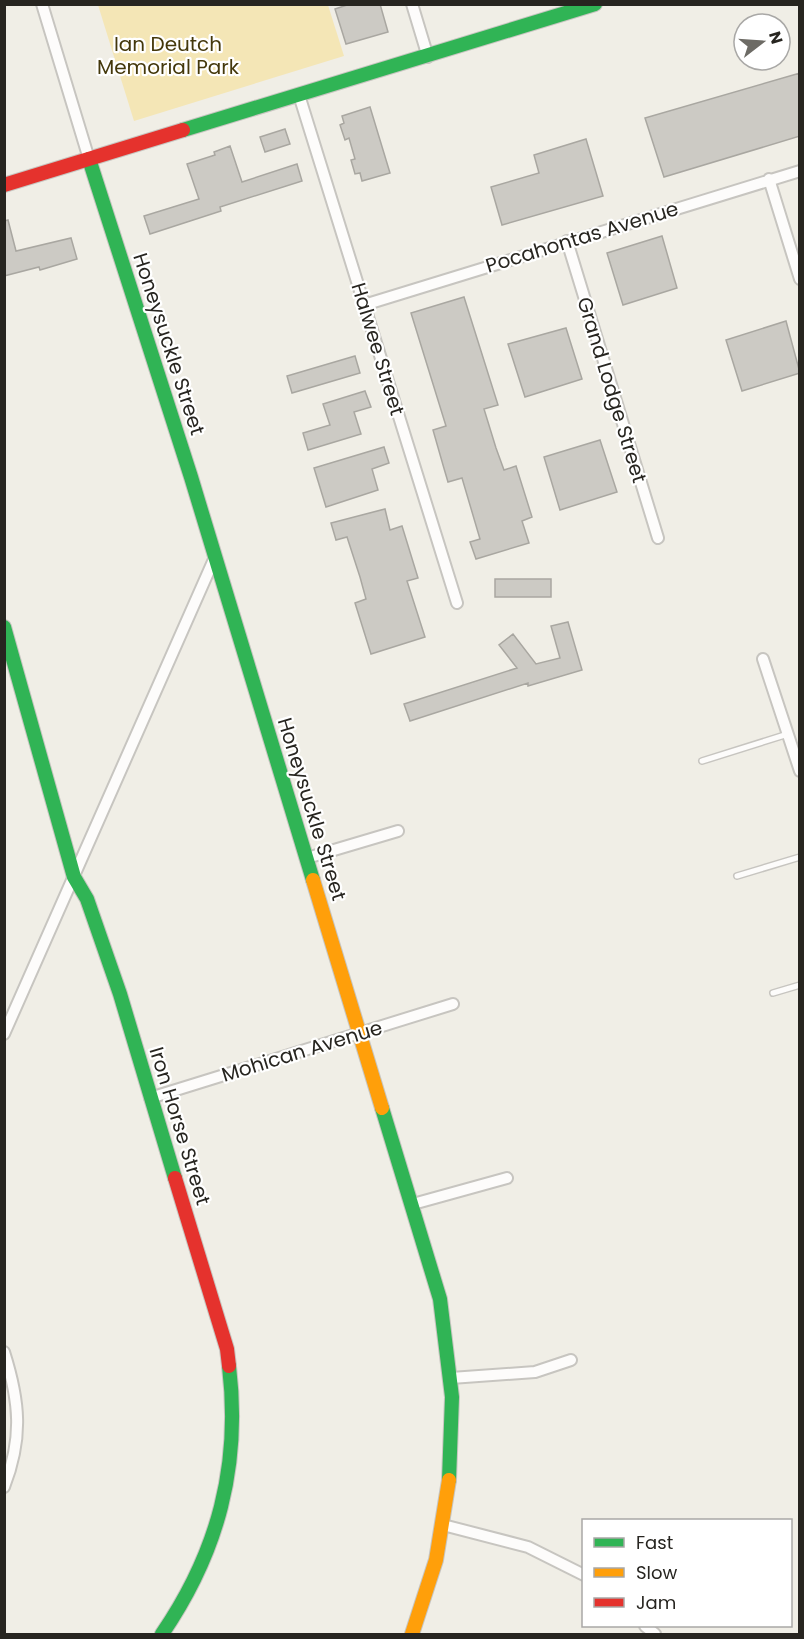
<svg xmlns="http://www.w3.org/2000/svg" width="804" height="1639" viewBox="0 0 804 1639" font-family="Poppins,sans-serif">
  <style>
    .green { fill: #f4e6b6 }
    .building { fill: #cccac4; stroke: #a9a7a1; stroke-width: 1.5 }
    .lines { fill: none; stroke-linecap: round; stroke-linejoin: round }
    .lane-casing { stroke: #c7c5c0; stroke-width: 8 }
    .street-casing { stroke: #c7c5c0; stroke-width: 14 }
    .fast-casing { stroke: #c7c5c0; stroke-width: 16 }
    .slow-casing { stroke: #c7c5c0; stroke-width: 16 }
    .jam-casing { stroke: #c7c5c0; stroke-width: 16 }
    .lane { stroke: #fdfcfb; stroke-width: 5 }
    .street { stroke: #fdfcfb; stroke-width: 10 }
    .fast { stroke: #30b455; stroke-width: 14 }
    .slow { stroke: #ff9f0a; stroke-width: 14 }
    .jam { stroke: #e5322d; stroke-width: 14 }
    .labels { text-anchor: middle; stroke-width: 4.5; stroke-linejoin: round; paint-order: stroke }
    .park-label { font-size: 20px; fill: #44380b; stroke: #fff }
    .street-label { font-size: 20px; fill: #272520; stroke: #fff }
  </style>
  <rect width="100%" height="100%" fill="#f0eee6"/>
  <path class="green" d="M98,5H328L344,56L134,121Z"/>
  <path class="building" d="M350,4H380L388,32L346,44L335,9Z
    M800,73V136L664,177L645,118Z
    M370,107L390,173L362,181L360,173L355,174L351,160L355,159L349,138L345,140L340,125L344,123L342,116Z
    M285,129L290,144L265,152L260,137Z
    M586,139L603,196L502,225L491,187L539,173L534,155Z
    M230,146L242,182L297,164L302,181L220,207L221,211L150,234L144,216L199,199L187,164L215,155L214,152Z
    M8,220L16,251L71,238L77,259L40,270L39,267L4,276V221Z
    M662,236L677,288L623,305L607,253Z
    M464,297L498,405L484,409L496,448L504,470L516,466L532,517L522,521L529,543L476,559L470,542L480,539L462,478L448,482L443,465L433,430L446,426L411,313Z
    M786,321L800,373L742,391L726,340Z
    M566,328L582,379L525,397L508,344Z
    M355,356L360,373L292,393L287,376Z
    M365,391L371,407L354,412L361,434L308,450L303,433L330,425L323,404Z
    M600,440L617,492L560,510L544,457Z
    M384,447L389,463L372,469L378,490L326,507L314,468Z
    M385,509L390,530L402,526L418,578L407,581L425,637L371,654L355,603L366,599L360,577L347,537L336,540L331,523Z
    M495,579H551V597H495Z
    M568,622L582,670L528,686V683L410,721L404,704L517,668L499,645L513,634L536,664L560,658L551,626Z"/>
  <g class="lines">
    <defs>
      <path id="lane" d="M702,761L788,734
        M737,876L800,857
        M773,993L800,985"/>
      <path id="street" d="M42,4L89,159
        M412,4L428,57
        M299,95L457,603
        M769,179L800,279
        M567,241L658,538
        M364,305L800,171
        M763,659L800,771
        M307,858L398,831
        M4,1034L215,557
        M150,1098L453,1004
        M413,1204L507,1178
        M4,1352C20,1402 23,1438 4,1487
        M451,1378L535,1372L571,1360
        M443,1525L528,1547L584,1575
        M645,1626L655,1634"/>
      <path id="fast" d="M183,130L595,4
        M89,159L191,477L313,880
        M4,627L74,877L87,899L120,994L175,1178
        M382,1108L440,1299L452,1397L449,1480
        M162,1634C218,1552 241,1466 229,1366"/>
      <path id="slow" d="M313,880L382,1108
        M412,1634L436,1560L449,1480"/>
      <path id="jam" d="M4,185L183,130
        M175,1178L227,1349L229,1366"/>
    </defs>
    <use href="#lane" class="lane-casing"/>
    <use href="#street" class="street-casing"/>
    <use href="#fast" class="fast-casing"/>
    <use href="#slow" class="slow-casing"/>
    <use href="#jam" class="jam-casing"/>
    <use href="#lane" class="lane"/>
    <use href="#street" class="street"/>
    <use href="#fast" class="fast"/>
    <use href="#slow" class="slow"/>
    <use href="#jam" class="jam"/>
  </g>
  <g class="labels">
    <g class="park-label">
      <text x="168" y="51">Ian Deutch<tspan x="168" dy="23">Memorial Park</tspan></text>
    </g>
    <g class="street-label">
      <text transform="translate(582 237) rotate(-17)" y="7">Pocahontas Avenue</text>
      <text transform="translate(169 344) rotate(72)" y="7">Honeysuckle Street</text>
      <text transform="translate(378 349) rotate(73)" y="7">Halwee Street</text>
      <text transform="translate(612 390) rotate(73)" y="7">Grand Lodge Street</text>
      <text transform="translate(312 809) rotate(73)" y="7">Honeysuckle Street</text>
      <text transform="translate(302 1051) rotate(-17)" y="7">Mohican Avenue</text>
      <text transform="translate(180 1126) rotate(73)" y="7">Iron Horse Street</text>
    </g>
  </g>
  <rect width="804" height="1639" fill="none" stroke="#272520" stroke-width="12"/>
  <rect x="582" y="1519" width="210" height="108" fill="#ffffff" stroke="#a9a8a6" stroke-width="1.5"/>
  <rect x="594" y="1538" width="30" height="9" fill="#30b455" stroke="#a9a8a6" stroke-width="1.5"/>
  <text x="636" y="1549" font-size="18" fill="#272520">Fast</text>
  <rect x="594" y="1568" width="30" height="9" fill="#ff9f0a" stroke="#a9a8a6" stroke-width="1.5"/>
  <text x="636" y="1579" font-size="18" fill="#272520">Slow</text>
  <rect x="594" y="1598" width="30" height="9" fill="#e5322d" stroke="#a9a8a6" stroke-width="1.5"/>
  <text x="636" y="1609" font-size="18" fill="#272520">Jam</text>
  <g transform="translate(762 42) rotate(73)"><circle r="28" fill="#ffffff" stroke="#a9a8a6" stroke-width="1.5"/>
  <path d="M0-4.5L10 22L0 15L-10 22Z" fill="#6d6b65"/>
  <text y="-9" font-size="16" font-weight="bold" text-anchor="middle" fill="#272520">N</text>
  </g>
</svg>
